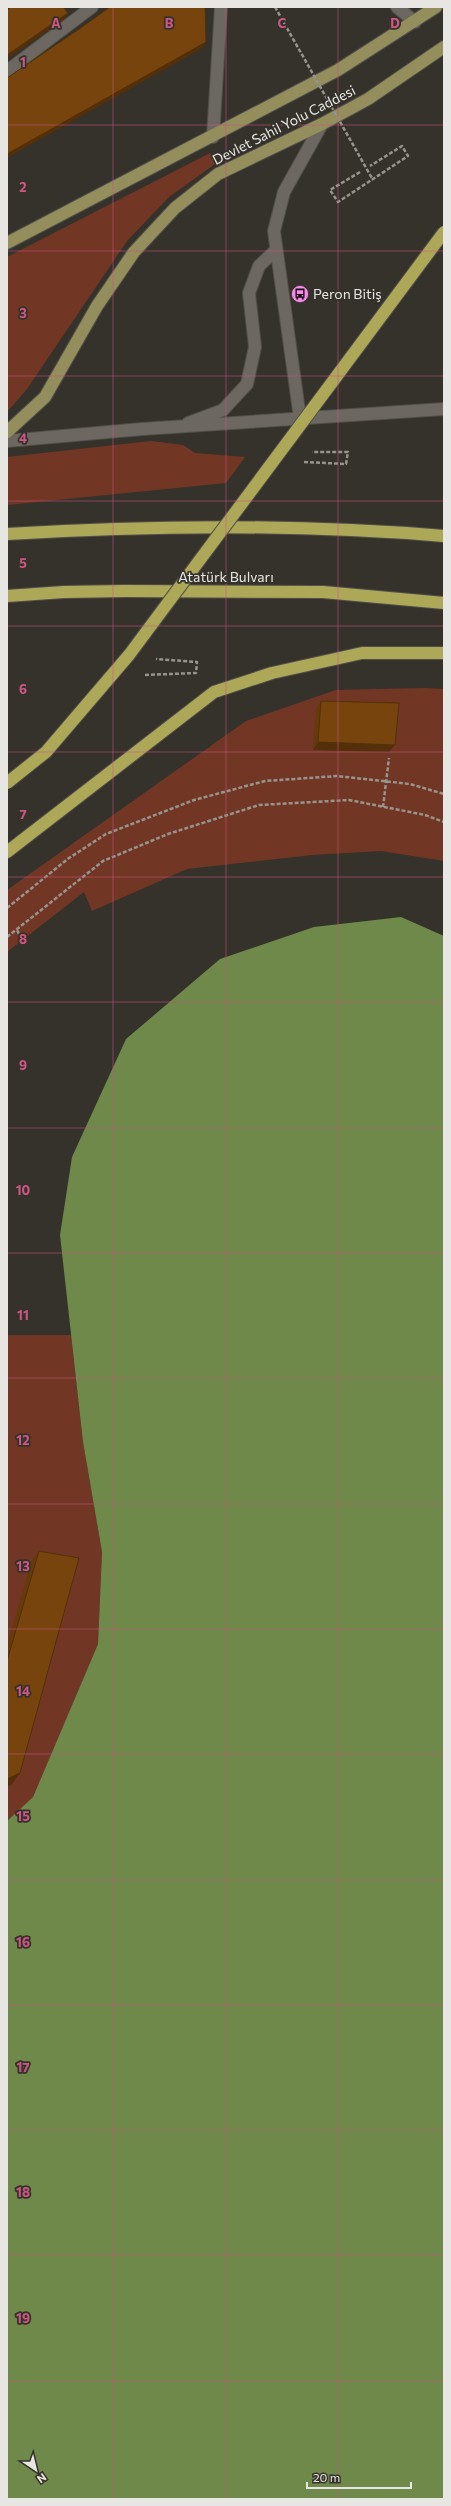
<svg xmlns="http://www.w3.org/2000/svg" width="451" height="2506" viewBox="0 0 451 2506" font-family="Commissioner,sans-serif">
  <style>
    .green { fill: #723724 }
    .water { fill: #6e8949 }
    .lines { fill: none; stroke-linecap: round; stroke-linejoin: round }
    .lane-casing { stroke: #524f4a; stroke-width: 14 }
    .street-casing { stroke: #524f4a; stroke-width: 14 }
    .secondary-casing { stroke: #524f4a; stroke-width: 14 }
    .primary-casing { stroke: #524f4a; stroke-width: 14 }
    .highway-casing { stroke: #524f4a; stroke-width: 14 }
    .path { stroke: #97948f; stroke-width: 2.5; stroke-dasharray: 4 2; stroke-linecap: butt }
    .lane { stroke: #6c6861; stroke-width: 12 }
    .street { stroke: #6c6861; stroke-width: 12 }
    .secondary { stroke: #6c6861; stroke-width: 12 }
    .primary { stroke: #938e5c; stroke-width: 12 }
    .highway { stroke: #ada858; stroke-width: 12 }
    .highway-bridge-casing { stroke: #524f4a; stroke-width: 14; stroke-linecap: butt }
    .path-bridge { stroke: #97948f; stroke-width: 2.5; stroke-dasharray: 4 2; stroke-linecap: butt }
    .highway-bridge { stroke: #ada858; stroke-width: 12 }
    .wall { fill: #663a0b }
    .shaded-wall { fill: #533009 }
    .building { fill: #77440d; stroke: #533009 }
    .grid { fill: none; stroke: #cd5684; stroke-width: 1; stroke-opacity: 0.55 }
    .labels { text-anchor: middle; stroke-width: 3.5; stroke-linejoin: round; paint-order: stroke }
    .street-label { font-size: 14px; fill: #e8e6e2; stroke: #35322c }
    .poi-label { font-size: 14px; fill: #e8e6e2; stroke: #35322c; text-anchor: start }
    .grid-label { font-size: 13px; text-anchor: middle; font-weight: bold; fill: #cd5684; stroke: #35322c; stroke-width: 3.5; stroke-linejoin: round; paint-order: stroke }
  </style>
  <rect width="100%" height="100%" fill="#35322c"/>
  <path class="green" d="M210,153L215,164L169,197L127,241L27,389L7,412V257Z
    M151,441L183,445L195,453L245,457L226,483L7,505V457Z
    M424,688L444,689V861L381,851L312,855L187,869L92,911L84,892L7,952V890L246,721L336,690Z
    M7,1335H71L83,1442L102,1552L98,1644L33,1797L7,1821Z"/>
  <path class="water" d="M401,917L444,936V2499H7V1821L33,1797L98,1644L102,1552L83,1442L60,1235L72,1157L126,1039L220,959L314,927Z"/>
  <g class="lines">
    <defs>
      <path id="lane" d="M300,418L274,231L284,192L322,124
        M188,423L223,410L247,384L255,347L249,293L259,266L276,250
        M7,441L142,429L444,409"/>
      <path id="street" d="M7,71L92,7
        M213,137L221,7"/>
      <path id="secondary" d="M397,7L415,22"/>
      <path id="primary" d="M7,243L338,70L436,7
        M7,432L45,397L97,306L134,252L175,208L218,174L322,124L368,99L444,47"/>
      <path id="highway" d="M7,534C153,525 299,524 444,536
        M7,596L64,592L124,591L323,592L444,603
        M7,852L214,692L272,673L362,653H444"/>
    </defs>
    <use href="#lane" class="lane-casing"/>
    <use href="#street" class="street-casing"/>
    <use href="#secondary" class="secondary-casing"/>
    <use href="#primary" class="primary-casing"/>
    <use href="#highway" class="highway-casing"/>
    <path class="path" d="M360,172L330,190L338,202L408,156L402,146L370,166
      M304,462L346,464L348,452H312
      M145,675L196,673L197,662L156,659
      M383,807L389,758
      M7,908L69,858L106,834L194,800L265,781L337,776L410,784L444,794
      M17,930L22,940
      M7,937L103,861L168,834L259,805L349,800L425,815L444,822"/>
    <use href="#lane" class="lane"/>
    <use href="#street" class="street"/>
    <use href="#secondary" class="secondary"/>
    <use href="#primary" class="primary"/>
    <use href="#highway" class="highway"/>
    <defs>
      <path id="highway-bridge" d="M7,783L46,752L129,655L444,232"/>
    </defs>
    <use href="#highway-bridge" class="highway-bridge-casing"/>
    <path class="path-bridge" d="M275,7L373,180"/>
    <use href="#highway-bridge" class="highway-bridge"/>
  </g>
  <path class="wall" d="M321,701L389,752L313,750L316,708Z
    M39,1551L20,1773L12,1784L7,1787V1646L31,1562Z"/>
  <path class="shaded-wall" d="M68,13L62,21L7,59V55Z
    M206,42L201,49L7,158V154Z
    M318,742L395,745L389,752L313,750Z
    M20,1773L12,1784L7,1787V1779Z"/>
  <path class="building" d="M11,7H63L68,13L7,55V10Z
    M110,7H205L206,42L7,154V78L82,27Z
    M321,701L399,703L395,745L318,742Z
    M39,1551L79,1558L20,1773L7,1779V1661Z"/>
  <path class="grid" d="M113,7V2499M226,7V2499M338,7V2499M7,125H444M7,251H444M7,376H444M7,501H444M7,626H444M7,752H444M7,877H444M7,1002H444M7,1128H444M7,1253H444M7,1378H444M7,1504H444M7,1629H444M7,1754H444M7,1880H444M7,2005H444M7,2130H444M7,2255H444M7,2381H444"/>
  <defs>
    <symbol id="bus-disc" viewBox="-11 -11 22 22"><circle r="9.5" fill="#f888ea" stroke="#35322c"/><path d="M-5-6H5V4H4V6H2V4H-2V6H-4V4H-5ZM-3.5-4V0h7V-4ZM-3.5 1.2v1.5H-2V1.2ZM2 1.2v1.5H3.5V1.2Z" fill="#111"/></symbol>
  </defs>
  <g fill-rule="evenodd">
    <use href="#bus-disc" x="290" y="284" width="20" height="20"/>
  </g>
  <g class="labels">
    <g class="street-label">
      <text transform="translate(284 125) rotate(-27)" y="5">Devlet Sahil Yolu Caddesi</text>
      <text x="226" y="582">Atatürk Bulvarı</text>
    </g>
    <g class="poi-label">
      <text x="313" y="299">Peron Bitiş</text>
    </g>
  </g>
  <g class="grid-label">
    <text x="56" y="28">A</text>
    <text x="169" y="28">B</text>
    <text x="282" y="28">C</text>
    <text x="395" y="28">D</text>
    <text x="23" y="67">1</text>
    <text x="23" y="192">2</text>
    <text x="23" y="318">3</text>
    <text x="23" y="443">4</text>
    <text x="23" y="568">5</text>
    <text x="23" y="694">6</text>
    <text x="23" y="819">7</text>
    <text x="23" y="944">8</text>
    <text x="23" y="1070">9</text>
    <text x="23" y="1195">10</text>
    <text x="23" y="1320">11</text>
    <text x="23" y="1445">12</text>
    <text x="23" y="1571">13</text>
    <text x="23" y="1696">14</text>
    <text x="23" y="1821">15</text>
    <text x="23" y="1947">16</text>
    <text x="23" y="2072">17</text>
    <text x="23" y="2197">18</text>
    <text x="23" y="2323">19</text>
  </g>
  <rect width="451" height="2506" fill="none" stroke="#e8e6e2" stroke-width="16"/>
  <g transform="translate(36 2470) rotate(145)" stroke="#35322c" stroke-width="3" paint-order="stroke">
  <path d="M0-3L7 15L0 10L-7 15Z" fill="#e8e6e2"/>
  <text y="-6" font-size="11" font-weight="bold" text-anchor="middle" fill="#e8e6e2">N</text>
  </g>
  <path d="M307 2482v6h104v-6" fill="none" stroke="#e8e6e2" stroke-width="2"/>
  <text x="313" y="2482" font-size="12" fill="#e8e6e2" stroke="#35322c" stroke-width="3" paint-order="stroke">20 m</text>
</svg>
